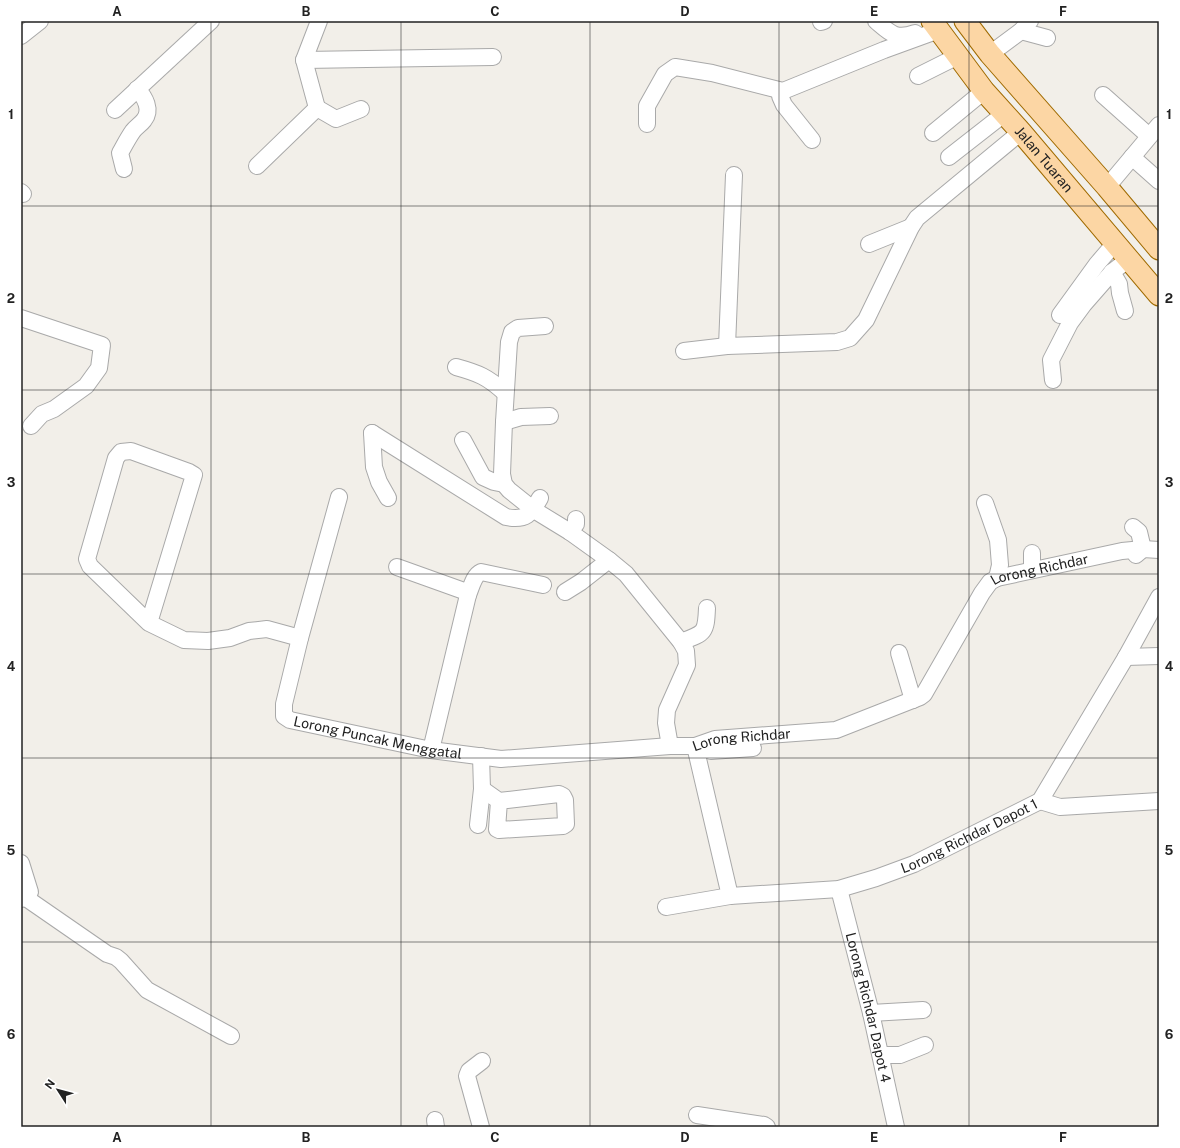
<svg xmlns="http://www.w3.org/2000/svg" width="1180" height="1148" viewBox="0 0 1180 1148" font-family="'Public Sans',sans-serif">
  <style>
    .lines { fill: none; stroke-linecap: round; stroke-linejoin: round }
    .minor-casing { stroke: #a9a9a9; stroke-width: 18 }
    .major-casing { stroke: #a06b00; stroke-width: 23 }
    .minor { stroke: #fff; stroke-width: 16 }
    .major { stroke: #fcd6a4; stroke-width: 21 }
    .grid { fill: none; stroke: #222; stroke-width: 1; stroke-opacity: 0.55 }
    .labels { text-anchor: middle; stroke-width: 3.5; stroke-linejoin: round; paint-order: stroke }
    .street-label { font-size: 14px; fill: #222; stroke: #fff }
    .neatline { fill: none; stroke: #222; stroke-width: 1.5 }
    .grid-label { font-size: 13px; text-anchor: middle; font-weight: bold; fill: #222 }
  </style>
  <rect width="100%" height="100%" fill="#f2efe9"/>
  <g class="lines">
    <defs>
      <g id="minor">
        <path d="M876,21C890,33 895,40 915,33"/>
        <path d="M821,22L824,21"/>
        <path d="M1021,31L1047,38"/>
        <path d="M21,36L40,21"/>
        <path d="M990,54L1021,31L1030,21"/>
        <path d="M304,60L493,57"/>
        <path d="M918,76L958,56"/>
        <path d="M1103,95L1149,136"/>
        <path d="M780,96L784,105L812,140"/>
        <path d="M317,108L336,119L361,109"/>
        <path d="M115,110L211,21"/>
        <path d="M647,124V106L665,74L675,67L712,73L783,91L884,50L939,30"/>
        <path d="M933,133L984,91"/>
        <path d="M949,157L1004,114"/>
        <path d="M1132,157L1159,181"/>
        <path d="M257,166L317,108L304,60L319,21"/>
        <path d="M124,169L120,153C124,146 128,138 133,131C136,127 141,124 144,120C152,110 145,97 137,89"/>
        <path d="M734,175L727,346L837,342L850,338L866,320L911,227L917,218L1021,132"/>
        <path d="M1107,187L1159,125"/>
        <path d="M21,192L23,194"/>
        <path d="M869,244L911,227"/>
        <path d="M1112,272L1119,284L1120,293L1125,311"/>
        <path d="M1060,315L1097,264L1115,243"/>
        <path d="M21,318L102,345L99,368L86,386L54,409L42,414L31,426"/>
        <path d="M545,326L518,328L512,332L509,342L504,422L502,474L504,484L509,490L534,510L570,532L609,560L626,574L681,642L686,651L687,665L667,710L666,723L670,746"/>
        <path d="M684,351L727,346"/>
        <path d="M456,367C478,373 488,377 505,393"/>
        <path d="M1053,380L1051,360L1070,323L1084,304L1112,272L1129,259"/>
        <path d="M504,422L521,417L550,416"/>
        <path d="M372,433L506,517C526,521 531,514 540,498"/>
        <path d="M372,433L374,467L379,482L388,498"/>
        <path d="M463,440L483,477L494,482L504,484"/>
        <path id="s1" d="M339,497L300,638L284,704V716L290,720L431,750L501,759L670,746H695L715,739L836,730L920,697L924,694L982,593L990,582L997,578L1122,551L1143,549L1159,550"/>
        <path d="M985,503L998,540L1000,565L997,578"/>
        <path d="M1133,527L1139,532L1143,549L1136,555"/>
        <path d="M570,532L576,524V519"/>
        <path d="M1032,553V570"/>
        <path d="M397,567L464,591L468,595L431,750"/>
        <path d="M565,592L581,582L609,560"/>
        <path d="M468,595C471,588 474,575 481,572L543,585"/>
        <path d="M149,623L194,475L189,472L131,451L121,452L116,458L87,559L90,566L149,623L184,640L208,641L230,638L249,631L267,629L300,638"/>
        <path d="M681,642C705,633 706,633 707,608"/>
        <path d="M899,653L913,700"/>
        <path d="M1126,657L1159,656"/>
        <path d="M695,746L711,751L753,748"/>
        <path d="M695,746L730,896"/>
        <path d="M482,789L499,801L559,794L563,796L565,800L566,824L563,826L499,830L497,829L499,801"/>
        <path d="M1040,801L1060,807L1159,801"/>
        <path d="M478,825L482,789L481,756"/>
        <path d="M21,863L30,892L26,898L21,899"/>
        <path id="s2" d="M839,889L871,1013L896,1127"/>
        <path d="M26,898L107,954L116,957L121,961L147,990L231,1036"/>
        <path id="s3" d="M666,907L730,896L839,889L876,878L914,864L1040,801L1126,657L1159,597"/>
        <path d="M871,1013L923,1010"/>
        <path d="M881,1055H900L925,1045"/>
        <path d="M697,1115L764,1125L767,1127"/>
        <path d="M435,1120L436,1127"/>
        <path d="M481,1127L467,1076L469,1071L482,1061"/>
      </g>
      <g id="major">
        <path id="s4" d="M932,21L984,91L1021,132L1159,295"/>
        <path d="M965,21L990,54L1107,187L1159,249"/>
      </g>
    </defs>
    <use href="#minor" class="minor-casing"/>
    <use href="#major" class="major-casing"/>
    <use href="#minor" class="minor"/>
    <use href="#major" class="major"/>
  </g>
  <path class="grid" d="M211,21V1127M401,21V1127M590,21V1127M779,21V1127M969,21V1127M21,206H1159M21,390H1159M21,574H1159M21,758H1159M21,942H1159"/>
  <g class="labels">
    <g class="street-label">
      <text dy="5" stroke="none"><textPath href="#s4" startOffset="178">Jalan Tuaran</textPath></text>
      <text dy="5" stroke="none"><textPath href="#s1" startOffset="1062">Lorong Richdar</textPath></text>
      <text dy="5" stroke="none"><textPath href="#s1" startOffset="323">Lorong Puncak Menggatal</textPath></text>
      <text dy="5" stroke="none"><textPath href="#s1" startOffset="690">Lorong Richdar</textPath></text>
      <text dy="5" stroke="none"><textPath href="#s3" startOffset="315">Lorong Richdar Dapot 1</textPath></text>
      <text dy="5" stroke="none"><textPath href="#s2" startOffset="122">Lorong Richdar Dapot 4</textPath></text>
    </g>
  </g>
  <rect width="1180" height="1148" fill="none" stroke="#ffffff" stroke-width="44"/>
  <g transform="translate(58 1090) rotate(306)" stroke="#ffffff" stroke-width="3" paint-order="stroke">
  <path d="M0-3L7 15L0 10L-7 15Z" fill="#222222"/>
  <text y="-6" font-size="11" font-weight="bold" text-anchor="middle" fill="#222222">N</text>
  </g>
  <rect x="22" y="22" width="1136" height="1104" class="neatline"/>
  <g class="grid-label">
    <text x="117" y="16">A</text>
    <text x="306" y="16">B</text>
    <text x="495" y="16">C</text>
    <text x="685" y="16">D</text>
    <text x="874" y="16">E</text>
    <text x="1063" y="16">F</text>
    <text x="11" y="119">1</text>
    <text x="1169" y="119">1</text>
    <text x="11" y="303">2</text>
    <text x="1169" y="303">2</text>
    <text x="11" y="487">3</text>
    <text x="1169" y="487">3</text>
    <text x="11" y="671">4</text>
    <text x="1169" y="671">4</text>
    <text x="11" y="855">5</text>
    <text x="1169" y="855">5</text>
    <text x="11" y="1039">6</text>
    <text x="1169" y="1039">6</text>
    <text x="117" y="1142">A</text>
    <text x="306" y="1142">B</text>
    <text x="495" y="1142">C</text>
    <text x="685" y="1142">D</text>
    <text x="874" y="1142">E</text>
    <text x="1063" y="1142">F</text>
  </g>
</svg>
